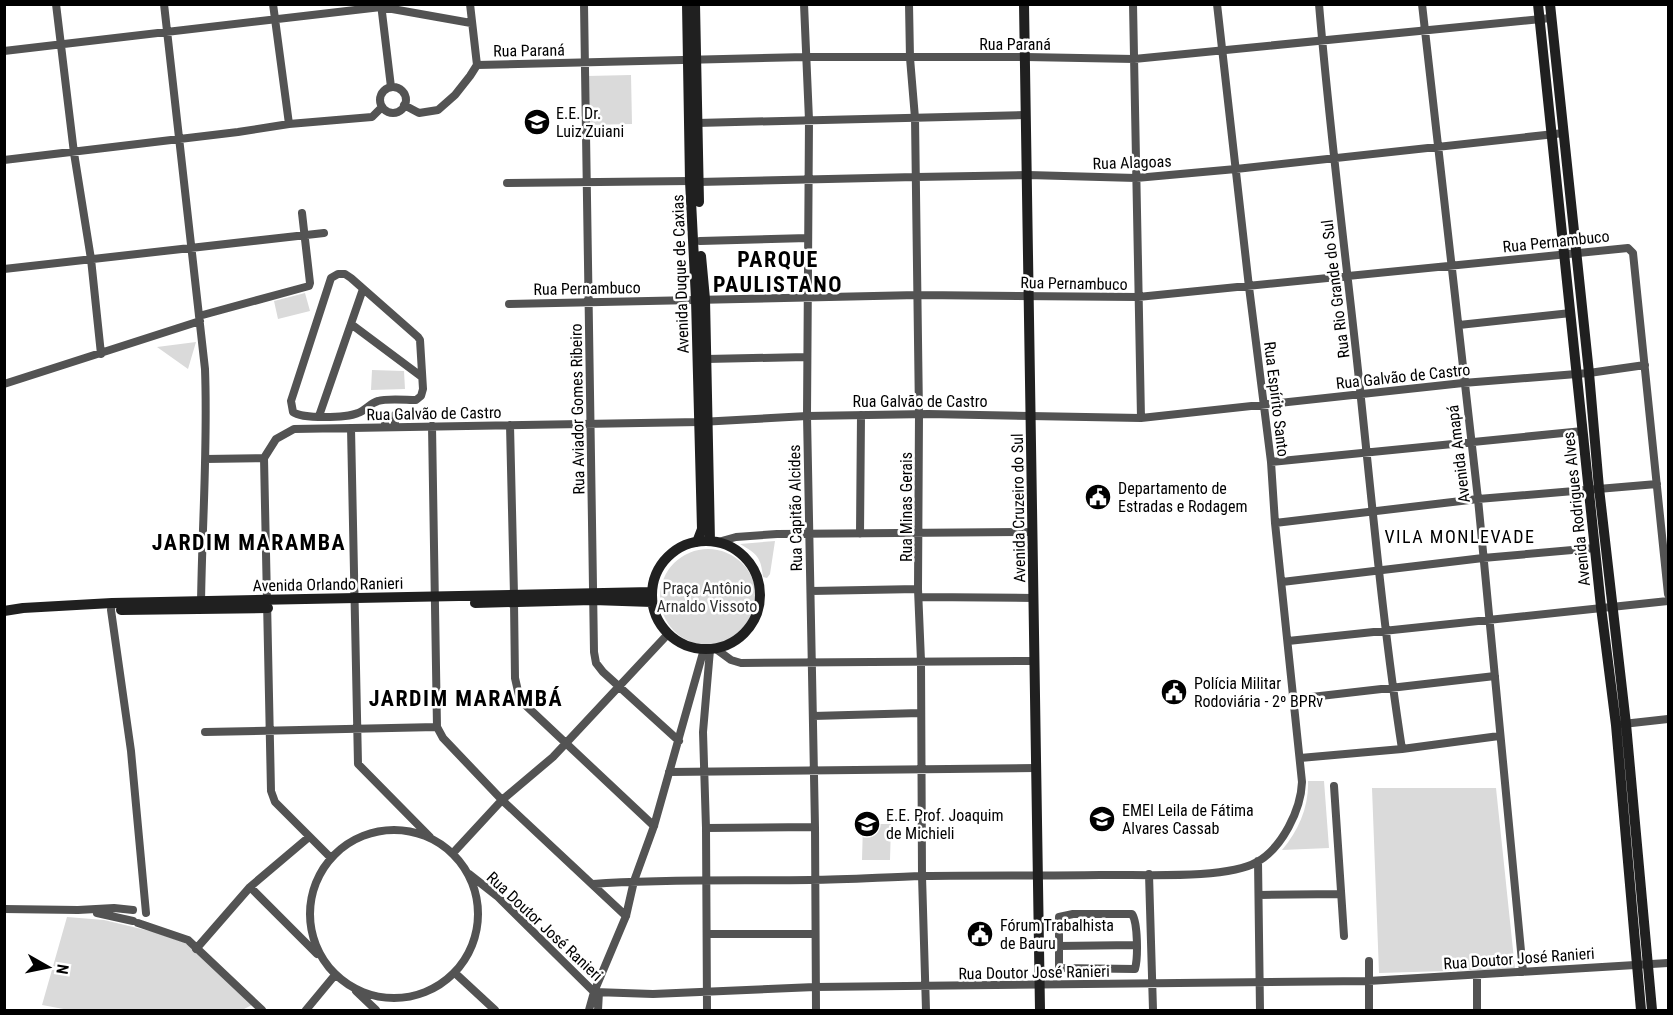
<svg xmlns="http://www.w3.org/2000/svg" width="1673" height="1015" viewBox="0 0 1673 1015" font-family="'Roboto Condensed',sans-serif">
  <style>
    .green { fill: #dadada }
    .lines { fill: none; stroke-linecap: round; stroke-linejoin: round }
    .street { stroke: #535353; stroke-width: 8 }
    .secondary { stroke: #202020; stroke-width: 10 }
    .labels { text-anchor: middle; stroke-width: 5; stroke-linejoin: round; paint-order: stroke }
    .street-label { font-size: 16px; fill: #000; stroke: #fff }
    .poi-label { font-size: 16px; fill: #000; stroke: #fff; text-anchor: start }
    .park-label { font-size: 16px; fill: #313131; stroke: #fff }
    .neighbourhood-label { font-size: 18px; letter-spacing: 1.5px; fill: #000; stroke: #fff }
    .district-label { font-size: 22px; font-weight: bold; letter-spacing: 1.5px; fill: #000; stroke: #fff }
  </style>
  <rect width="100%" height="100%" fill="#fff"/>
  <path class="green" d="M631,75L632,124L587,125V76Z
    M305,293L310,311L278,319L274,301Z
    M196,342L188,369L157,347Z
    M372,370L404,371L405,389L371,390Z
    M775,541L770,574L767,578L763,577C761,557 757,554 740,544Z
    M660 597a48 48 0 1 1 96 0a48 48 0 1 1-96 0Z
    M1308,781H1324L1329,848L1282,850C1299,830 1309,806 1308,781Z
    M1372,788H1496L1515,969L1379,973Z
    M863,824H891L890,860H862Z
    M67,917L104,920L154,932L185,943L254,1004L242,1010H69L42,1005Z"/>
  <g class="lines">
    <path class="street" d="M56,4L74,153L91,259L101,354
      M164,4L205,369C208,447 202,525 201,604
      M273,4L289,124
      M381,4L391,87
      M584,4L594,652L596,663L603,672L679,741
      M804,4L809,120L807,416L815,827L816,1010
      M909,4L910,58L915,118L919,414L918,589L921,661L922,876L926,1010
      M1133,4L1141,418
      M1319,4C1329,124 1344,242 1357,361C1371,490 1382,620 1402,749
      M1422,4L1478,499L1523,972
      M4,51L381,7L471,23
      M477,65L806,57H1026L1134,59L1551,18
      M380 100a13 13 0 1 1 26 0a13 13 0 1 1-26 0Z
      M404,105L419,113L438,110L455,95L470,76L477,65L470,4
      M697,123L1026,115
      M4,160L238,132L289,124L372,117L382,107
      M698,182L916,177L1028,175L1136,178L1236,169L1564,133
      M507,183L690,181
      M700,241L808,238
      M4,269L324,233
      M338,274H345L351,278L418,337L420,340L423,389L421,396L416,400C406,400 387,398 378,401C370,403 365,411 358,413C346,418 302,419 293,412L291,401L331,278Z
      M509,304L918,295L1138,297L1628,248L1633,253L1668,594
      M199,316L309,286L310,283L302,213
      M351,324L422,377
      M1459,325L1571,313
      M706,359L807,357
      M4,384L200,321
      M395,415V427
      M319,416L363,289
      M510,425L514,595
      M432,426L437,727L443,738L502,800L626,916
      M385,427V415
      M351,428L358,764L430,837
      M264,458L276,439L294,429L700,422L807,416L928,414L1141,418L1463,383L1589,373L1645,365
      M264,458L271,791L275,802L331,858
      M205,459L264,458
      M1271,462L1583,431
      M1275,523L1478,499L1657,484
      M860,534L861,415
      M718,542L736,537L777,534L1032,532
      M1282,582L1483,558L1595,548
      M811,591L918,589
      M920,597L1034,598
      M514,602L515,678L520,700L654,826
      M112,603L111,610L131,751L146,913
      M1288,641L1668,601
      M716,649L731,660L741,663L1034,661
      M1294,699L1495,676
      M813,716L920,713
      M1623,724L1668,719
      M205,732L437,727
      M1300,758L1402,749L1499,736
      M669,772L1036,768
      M1334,786L1344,936
      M706,828L815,827
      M310 914a84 84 0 1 1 168 0a84 84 0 1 1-168 0Z
      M453,853L502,800L553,757L668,634
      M1258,861L1260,1010
      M469,874L497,896L594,992L653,994L815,987L1368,981L1668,963
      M1149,874L1153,1010
      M593,884C665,879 738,881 810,880C848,880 885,877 923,876C982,875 1041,876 1100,875C1138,874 1226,880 1257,862C1282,848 1301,810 1302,782L1275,523L1271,462L1249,287L1217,4
      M250,887L317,954
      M1259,895L1341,894
      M4,909L78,910L114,908L133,910
      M97,913L133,921
      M1132,914C1138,923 1138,958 1135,969L1059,968V917L1073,914Z
      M138,923L188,940L262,1010
      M707,934H815
      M1058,946L1136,945
      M196,949L250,887L309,837
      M455,973L495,1010
      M1477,975V1010
      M356,991L376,1010
      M306,1010L335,975
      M589,1010L594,992L626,916L634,881L654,826L704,649
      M598,1010L599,992
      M707,1010L706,828L703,732L710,650
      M1369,1010V961"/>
    <path class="secondary" d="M687,4L690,181L696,299L702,529L697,542
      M695,4L699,202
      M1024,4L1040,1010
      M1538,4L1601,607L1616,725L1641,1010
      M1550,4L1589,373L1599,488L1626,724L1652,1010
      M701,256L705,299L710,541
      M652 595a54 54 0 1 1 108 0a54 54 0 1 1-108 0Z
      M475,603L593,600L652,602
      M121,610L268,608
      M4,611L23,608L112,603L652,592"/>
  </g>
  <defs>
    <symbol id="school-disc" viewBox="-11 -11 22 22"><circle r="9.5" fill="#000" stroke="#fff"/><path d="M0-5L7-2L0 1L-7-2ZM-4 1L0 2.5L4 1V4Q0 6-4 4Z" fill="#fff"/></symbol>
    <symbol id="civic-disc" viewBox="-11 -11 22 22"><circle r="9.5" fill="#000" stroke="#fff"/><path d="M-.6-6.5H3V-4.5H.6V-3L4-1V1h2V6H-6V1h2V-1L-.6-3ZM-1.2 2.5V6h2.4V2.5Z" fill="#fff"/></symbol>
  </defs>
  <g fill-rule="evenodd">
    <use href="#school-disc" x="522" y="107" width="30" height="30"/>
    <use href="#civic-disc" x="1083" y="482" width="30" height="30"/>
    <use href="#civic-disc" x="1159" y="677" width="30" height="30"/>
    <use href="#school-disc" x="1087" y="804" width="30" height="30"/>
    <use href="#school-disc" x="852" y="809" width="30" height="30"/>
    <use href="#civic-disc" x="965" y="919" width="30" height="30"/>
  </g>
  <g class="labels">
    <g class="street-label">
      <text x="1015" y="50">Rua Paraná</text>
      <text transform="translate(529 50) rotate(-1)" y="6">Rua Paraná</text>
      <text transform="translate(1132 162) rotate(-2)" y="6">Rua Alagoas</text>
      <text transform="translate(1556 241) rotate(-6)" y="6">Rua Pernambuco</text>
      <text transform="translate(680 274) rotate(-92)" y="6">Avenida Duque de Caxias</text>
      <text transform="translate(1074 283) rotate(1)" y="6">Rua Pernambuco</text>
      <text transform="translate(587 288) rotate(-1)" y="6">Rua Pernambuco</text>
      <text transform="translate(1335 289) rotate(-97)" y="6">Rua Rio Grande do Sul</text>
      <text transform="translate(1403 376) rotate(-6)" y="6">Rua Galvão de Castro</text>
      <text transform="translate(1277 399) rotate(83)" y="6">Rua Espírito Santo</text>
      <text x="920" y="407">Rua Galvão de Castro</text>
      <text transform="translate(577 409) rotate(-91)" y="6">Rua Aviador Gomes Ribeiro</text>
      <text transform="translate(434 413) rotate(-1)" y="6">Rua Galvão de Castro</text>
      <text transform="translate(1458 454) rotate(-97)" y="6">Avenida Amapá</text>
      <text transform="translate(906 507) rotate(-90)" y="6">Rua Minas Gerais</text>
      <text transform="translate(795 508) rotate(-91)" y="6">Rua Capitão Alcides</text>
      <text transform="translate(1018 508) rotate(-91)" y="6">Avenida Cruzeiro do Sul</text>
      <text transform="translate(1576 509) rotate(-96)" y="6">Avenida Rodrigues Alves</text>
      <text transform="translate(328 584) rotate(-1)" y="6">Avenida Orlando Ranieri</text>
      <text transform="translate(545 926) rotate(43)" y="6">Rua Doutor José Ranieri</text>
      <text transform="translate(1519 958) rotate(-4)" y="6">Rua Doutor José Ranieri</text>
      <text transform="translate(1034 972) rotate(-1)" y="6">Rua Doutor José Ranieri</text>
    </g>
    <g class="poi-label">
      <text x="556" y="119">E.E. Dr.<tspan x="556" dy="18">Luiz Zuiani</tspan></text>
      <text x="1118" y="494">Departamento de<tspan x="1118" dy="18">Estradas e Rodagem</tspan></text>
      <text x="1194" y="689">Polícia Militar<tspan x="1194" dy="18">Rodoviária - 2º BPRv</tspan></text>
      <text x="1122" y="816">EMEI Leila de Fátima<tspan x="1122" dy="18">Alvares Cassab</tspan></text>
      <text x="886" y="821">E.E. Prof. Joaquim<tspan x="886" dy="18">de Michieli</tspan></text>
      <text x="1000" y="931">Fórum Trabalhista<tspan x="1000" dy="18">de Bauru</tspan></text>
    </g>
    <g class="park-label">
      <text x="707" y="594">Praça Antônio<tspan x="707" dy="18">Arnaldo Vissoto</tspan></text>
    </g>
    <g class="neighbourhood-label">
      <text x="1460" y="543">VILA MONLEVADE</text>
    </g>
    <g class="district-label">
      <text x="778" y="267">PARQUE<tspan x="778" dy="25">PAULISTANO</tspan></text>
      <text x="249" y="550">JARDIM MARAMBA</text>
      <text x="466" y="706">JARDIM MARAMBÁ</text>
    </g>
  </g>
  <rect width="1673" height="1015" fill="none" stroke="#000000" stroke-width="12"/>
  <g transform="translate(48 967) rotate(99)" stroke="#ffffff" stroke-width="4.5" paint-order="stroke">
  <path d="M0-4.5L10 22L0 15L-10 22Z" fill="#000000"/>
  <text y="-9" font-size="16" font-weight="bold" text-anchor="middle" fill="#000000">N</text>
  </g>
</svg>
